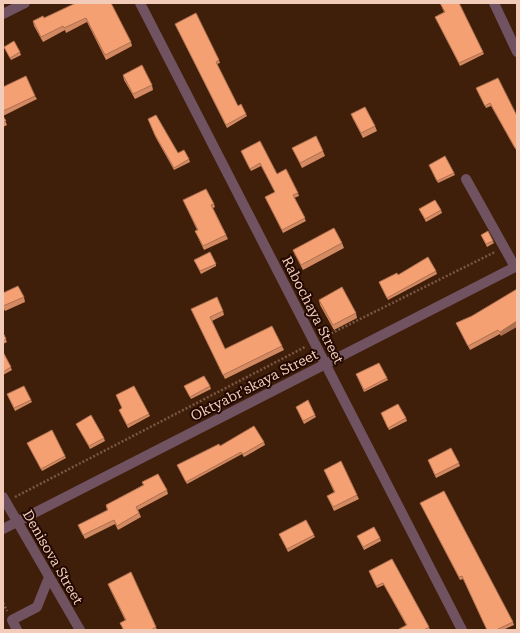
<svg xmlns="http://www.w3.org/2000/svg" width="520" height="633" viewBox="0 0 520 633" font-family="'Roboto Serif',serif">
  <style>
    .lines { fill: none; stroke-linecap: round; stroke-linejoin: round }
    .path { stroke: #7a5743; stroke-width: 2.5; stroke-dasharray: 2 2; stroke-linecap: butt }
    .minor { stroke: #705261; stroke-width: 10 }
    .wall { fill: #d38a62 }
    .shaded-wall { fill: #ac7050 }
    .building { fill: #f5a072; stroke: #ac7050 }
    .labels { text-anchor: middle; stroke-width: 4; stroke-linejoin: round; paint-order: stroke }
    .street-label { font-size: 14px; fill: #f2ccb8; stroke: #210800 }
  </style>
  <rect width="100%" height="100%" fill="#3f1e0a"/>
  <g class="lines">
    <path class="path" d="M324,337L495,252
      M15,497L305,347
      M3,603L7,611"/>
    <path class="minor" d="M140,3L462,630
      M494,3L517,52
      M3,14L25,3
      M466,179L515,267
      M3,497L80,630
      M3,529L517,266
      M17,630L12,620L37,607L49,577"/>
  </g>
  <path class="wall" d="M76,3L131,42L132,46L106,60L87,22L66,33L65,30L43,42L34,26L33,21L44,18Z
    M440,3H459L484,54L460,66L435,17L444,12Z
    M175,24L219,60L220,63L217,64L238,106L246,114L247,116L227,128Z
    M4,47L20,52L21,55L11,60Z
    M123,75L152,85L153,90L135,99L124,80Z
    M3,87L35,96L37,99L3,116Z
    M477,90L517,116V150H516L491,106L486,108Z
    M351,114L375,126L377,131L363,138L353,119Z
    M3,116L7,125L3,127Z
    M148,119L178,153L189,159L190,162L174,170L156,138Z
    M292,148L323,151L325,156L302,168Z
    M241,151L277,174L298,193L299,196L294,198L306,221L283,233L265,197L275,192L261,166L251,171Z
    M429,165L454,173L455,175L438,183Z
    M183,200L214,204L215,207L213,208L228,239L204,250L195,231L197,230Z
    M419,209L441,210L442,213L426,222Z
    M481,235L493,241L494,243L487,247Z
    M342,243L344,248L303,270L295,255L293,250Z
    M194,260L216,264V266L201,274Z
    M436,271L437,274L388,300L379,282L398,275Z
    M517,289L501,336L500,334L470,350L458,327L456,323L472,316Z
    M3,293L24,297L25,302L5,311L3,307Z
    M319,300L356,313L357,318L334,330L320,305Z
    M191,309L223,311L224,315L212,321L225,349L282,346L284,350L225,379Z
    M3,333L7,342L3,344Z
    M3,352L12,370L3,375Z
    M356,374L387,378L388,380L364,392Z
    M184,386H210L211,389L191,399Z
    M7,394L31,400L32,402L15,411Z
    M116,395L149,414L150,416L128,428L119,410L122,408Z
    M296,407L315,415L316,417L304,424Z
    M381,413L406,418L407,421L389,430Z
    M76,424L104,438L105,441L90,449Z
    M264,442L265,445L244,457L242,454L187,484L177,465L220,446Z
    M27,443L65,456L66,458L42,471Z
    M428,460L459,463L460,466L436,478Z
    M324,470L357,495L359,499L334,511L327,496L334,492Z
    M142,482L167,490L168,494L138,510L141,517L118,530L115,524L85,539L78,525L107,510L106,505L143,485Z
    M420,503L513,622L514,625L503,630H487L463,579L460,580Z
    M279,534L314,535L315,537L288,552Z
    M357,536L380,538L381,541L364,550Z
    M392,559L429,627L430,630H400L406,625L384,585L377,588L369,571Z
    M108,584L156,627L157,630H123L120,623L125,620L110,589Z"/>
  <path class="shaded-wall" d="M517,321V327L501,336L500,332Z"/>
  <path class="building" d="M76,3H111L131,42L105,55L86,18L64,28L63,26L41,37L33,21L43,16L44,18Z
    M440,3H459L483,52L459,63L435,17L445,12Z
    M196,13L219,60L216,62L238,106L241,104L246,114L226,125L175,24Z
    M14,41L20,52L10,58L4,47Z
    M142,65L152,85L133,94L123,75Z
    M26,76L35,96L3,111V87Z
    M498,78L517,116V147L515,148L490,103L485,106L476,88Z
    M365,107L375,126L361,133L351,114Z
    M156,115L178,153L184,150L189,159L174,168L155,135L148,119Z
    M3,116L6,121L3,122Z
    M316,136L323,151L300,163L292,148Z
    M260,141L277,174L286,169L298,193L293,195L305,218L282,230L265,197L275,192L260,163L250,169L241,151Z
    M445,156L454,173L437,181L429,165Z
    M206,189L214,204L211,205L226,235L203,246L195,231L198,230L183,200Z
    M435,200L441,210L425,219L419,209Z
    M334,228L342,243L301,265L293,250Z
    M488,231L493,241L486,244L481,235Z
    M210,252L216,264L200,271L194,260Z
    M428,257L436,271L387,298L379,282L397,273L398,275Z
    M18,286L24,297L3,306V293Z
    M342,287L356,313L333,325L319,300Z
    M517,289V321L500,332L498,330L468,346L456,323L472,316Z
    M217,297L223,311L210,317L225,349L272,326L282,346L223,375L191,309Z
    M3,333L6,339L3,341Z
    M3,352L11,367L3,372Z
    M379,363L387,378L364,390L356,374Z
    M204,376L210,386L190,397L184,386Z
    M24,386L31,400L14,408L7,394Z
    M134,386L149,414L127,425L119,410L122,408L116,395Z
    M308,400L315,415L303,421L296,407Z
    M398,404L406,418L388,428L381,413Z
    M91,415L104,438L89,446L76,424Z
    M254,426L264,442L243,454L241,452L186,482L177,465L219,444L220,446Z
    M52,430L65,456L41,469L27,443Z
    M451,448L459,463L435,475L428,460Z
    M341,461L357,495L333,507L327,496L335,492L324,470Z
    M158,474L167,490L136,507L139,513L117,526L114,520L83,535L78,525L108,510L106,505L144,485L142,482Z
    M444,491L513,622L496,630H487L462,576L459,577L420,503Z
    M306,520L314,535L287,549L279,534Z
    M374,527L380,538L363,547L357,536Z
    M392,559L429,627L424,630H400L399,629L407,625L383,583L376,586L369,571Z
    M131,572L156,627L151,630H124L120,623L126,620L108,584Z"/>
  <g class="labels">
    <g class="street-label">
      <text transform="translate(313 310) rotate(63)" y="5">Rabochaya Street</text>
      <text transform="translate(254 385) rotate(-27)" y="5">Oktyabr'skaya Street</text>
      <text transform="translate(53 557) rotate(60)" y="5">Denisova Street</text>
    </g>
  </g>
  <rect width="520" height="633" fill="none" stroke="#f2ccb8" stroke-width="8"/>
</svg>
